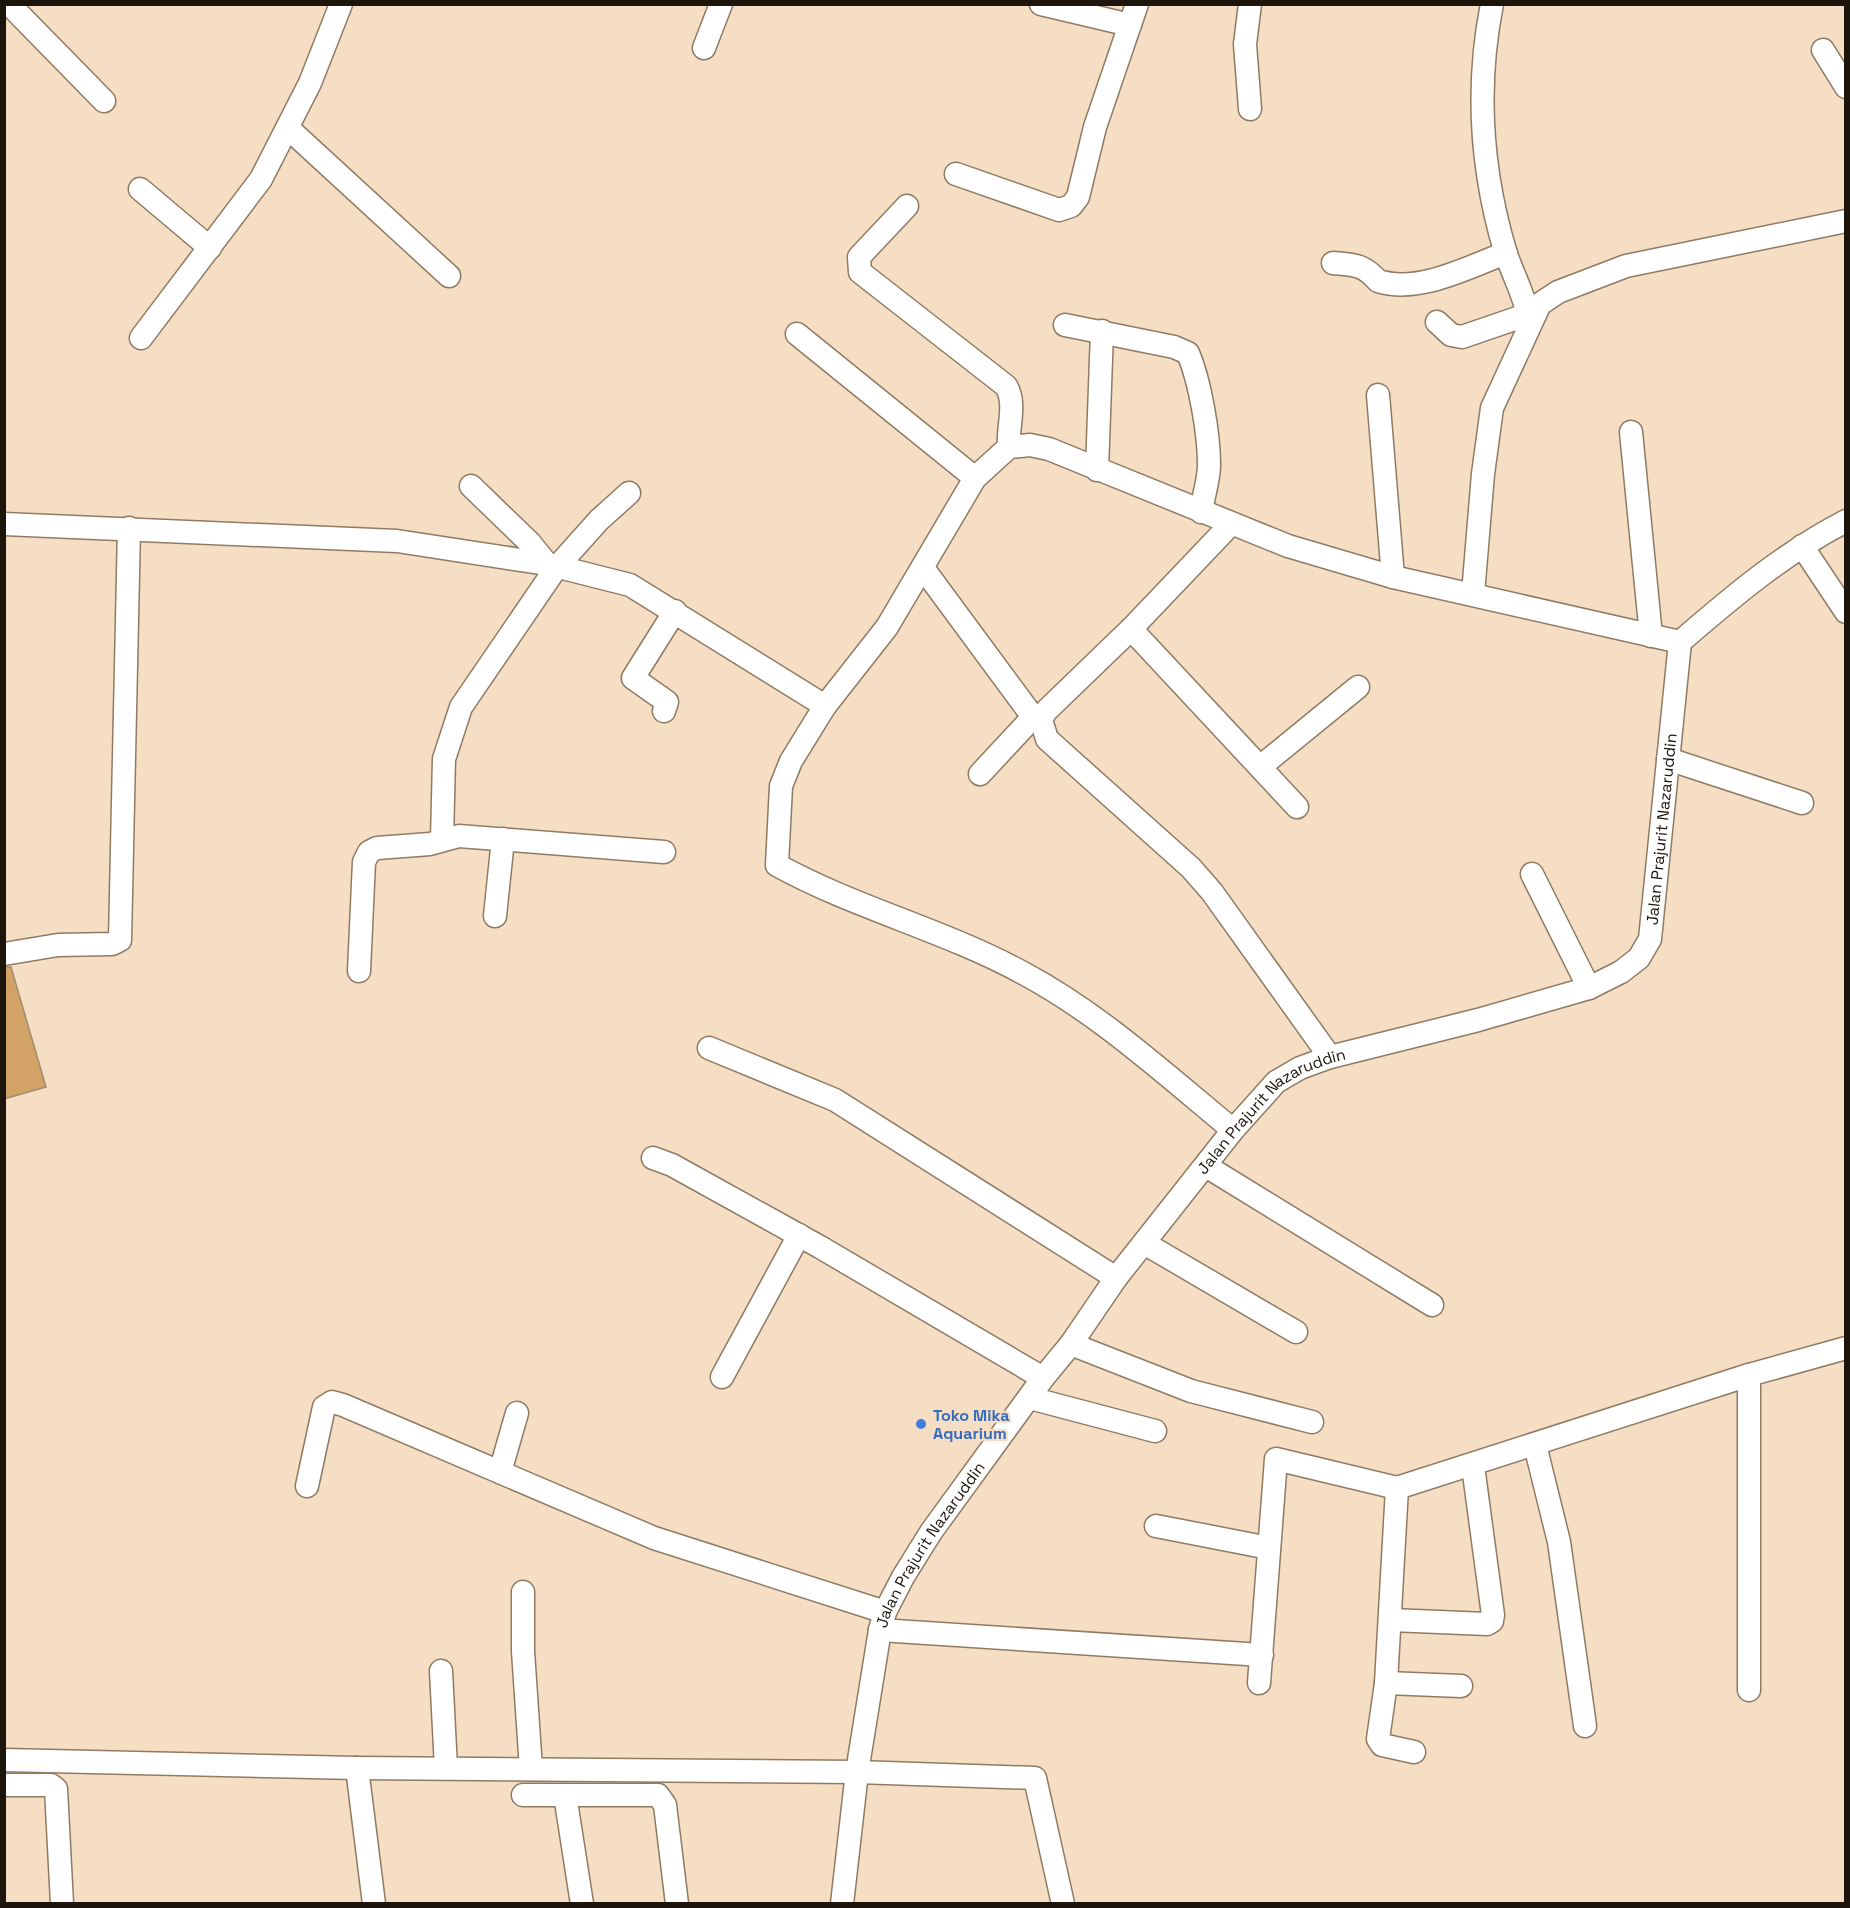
<svg xmlns="http://www.w3.org/2000/svg" width="1850" height="1908" viewBox="0 0 1850 1908" font-family="'Space Grotesk',sans-serif">
  <style>
    .building { fill: #d3a267; stroke: #a18c74; stroke-width: 1.5 }
    .lines { fill: none; stroke-linecap: round; stroke-linejoin: round }
    .minor-casing { stroke: #8f7b63; stroke-width: 25 }
    .minor { stroke: #fff; stroke-width: 22 }
    .shop-dot { fill: #3f7fe0; stroke: #f5dec4; stroke-width: 2 }
    .labels { text-anchor: middle; stroke-width: 4.5; stroke-linejoin: round; paint-order: stroke }
    .street-label { font-size: 16px; fill: #1d150c; stroke: #f5dec4 }
    .shop-label { font-size: 16px; font-weight: bold; fill: #366cbe; stroke: #f5dec4; text-anchor: start }
  </style>
  <rect width="100%" height="100%" fill="#f5dec4"/>
  <path class="building" d="M4,967H11L46,1087L4,1099Z"/>
  <g class="lines">
    <defs>
      <g id="minor">
        <path d="M9,4L104,101"/>
        <path d="M1041,4L1130,25"/>
        <path d="M1492,4C1475,89 1481,171 1506,254C1514,277 1526,299 1530,323"/>
        <path d="M704,48L721,4"/>
        <path d="M1823,50L1846,87"/>
        <path d="M1250,109L1245,44L1250,4"/>
        <path d="M289,129L449,276"/>
        <path d="M956,174L1059,210L1071,206L1078,197L1095,127L1137,4"/>
        <path d="M140,189L210,248"/>
        <path d="M907,206L859,257L860,272L1006,386C1017,404 1007,427 1009,447"/>
        <path d="M1333,263C1354,265 1363,264 1378,281C1419,294 1468,267 1506,253"/>
        <path d="M1437,322L1451,335L1462,337L1529,314"/>
        <path d="M1065,325L1174,347L1188,353C1200,381 1209,434 1209,465C1209,480 1203,497 1201,512"/>
        <path d="M797,334L975,478"/>
        <path d="M141,338L261,179L310,83L341,4"/>
        <path d="M1378,395L1393,577"/>
        <path d="M1631,432L1651,636"/>
        <path d="M1097,470L1102,331"/>
        <path d="M471,486L530,543L547,564"/>
        <path d="M4,524L397,541L547,564L630,585L825,706"/>
        <path d="M1231,524L1131,629L1046,711L1041,720L1047,739L1191,868L1212,892L1330,1057"/>
        <path d="M1802,546L1846,612"/>
        <path d="M923,568L1033,717L1041,720"/>
        <path d="M1473,594L1483,474L1492,408L1540,304L1558,292L1626,266L1846,221"/>
        <path d="M1131,629L1297,807"/>
        <path d="M664,711L667,702L633,678L675,611"/>
        <path d="M1668,759L1802,803"/>
        <path d="M1260,767L1358,687"/>
        <path d="M980,774L1033,717"/>
        <path d="M442,840L444,759L461,707L556,568L599,520L629,493"/>
        <path d="M1532,874L1589,988"/>
        <path d="M495,916L503,839"/>
        <path d="M4,954L58,945L112,944L120,940L129,528"/>
        <path d="M359,971L364,862L369,852L377,848L430,844L459,836L664,852"/>
        <path d="M709,1048L835,1100L1116,1278"/>
        <path d="M1233,1130C1165,1074 1100,1014 1023,973C944,930 855,908 777,865L781,786L791,761L825,706L887,627L975,478L1009,447L1030,445L1049,449L1288,546L1393,577L1680,642"/>
        <path d="M653,1158L672,1165L820,1247L1043,1378"/>
        <path d="M1206,1166L1432,1305"/>
        <path d="M1144,1243L1296,1332"/>
        <path d="M1071,1344L1191,1391L1312,1422"/>
        <path d="M1749,1375V1690"/>
        <path d="M722,1377L799,1235"/>
        <path d="M1030,1398L1155,1431"/>
        <path d="M1535,1445L1559,1542L1585,1726"/>
        <path d="M500,1472L517,1413"/>
        <path d="M307,1486L324,1407L332,1402L343,1405L654,1538L885,1612"/>
        <path d="M1397,1488L1386,1683L1378,1739L1382,1745L1414,1752"/>
        <path d="M1156,1526L1269,1548"/>
        <path d="M523,1592V1651L531,1769"/>
        <path d="M1391,1620L1487,1624L1492,1621L1493,1615L1473,1466"/>
        <path d="M880,1630L1262,1655"/>
        <path d="M441,1671L446,1768"/>
        <path d="M1259,1683L1276,1459L1397,1488L1749,1375L1846,1348"/>
        <path d="M1386,1683L1461,1686"/>
        <path d="M4,1760L357,1768L857,1772L1035,1778L1063,1904"/>
        <path d="M357,1768L374,1904"/>
        <path d="M4,1785H51L56,1789L62,1904"/>
        <path d="M523,1795H658L665,1805L677,1904"/>
        <path d="M565,1795L582,1904"/>
        <path id="s1" d="M842,1904L857,1772L880,1630L885,1612L903,1577L931,1532L1043,1378L1071,1344L1116,1278L1233,1130L1276,1082L1300,1068L1330,1057L1478,1020L1589,988L1621,972L1639,958L1650,939L1680,642C1732,597 1784,553 1846,521"/>
      </g>
    </defs>
    <use href="#minor" class="minor-casing"/>
    <use href="#minor" class="minor"/>
  </g>
  <circle class="shop-dot" cx="921" cy="1424" r="6"/>
  <g class="labels">
    <g class="street-label">
      <text dy="6" stroke="none"><textPath href="#s1" startOffset="1474">Jalan Prajurit Nazaruddin</textPath></text>
      <text dy="6" stroke="none"><textPath href="#s1" startOffset="934">Jalan Prajurit Nazaruddin</textPath></text>
      <text dy="6" stroke="none"><textPath href="#s1" startOffset="376">Jalan Prajurit Nazaruddin</textPath></text>
    </g>
    <g class="shop-label">
      <text x="933" y="1421">Toko Mika<tspan x="933" dy="18">Aquarium</tspan></text>
    </g>
  </g>
  <rect width="1850" height="1908" fill="none" stroke="#1d150c" stroke-width="12"/>
</svg>
